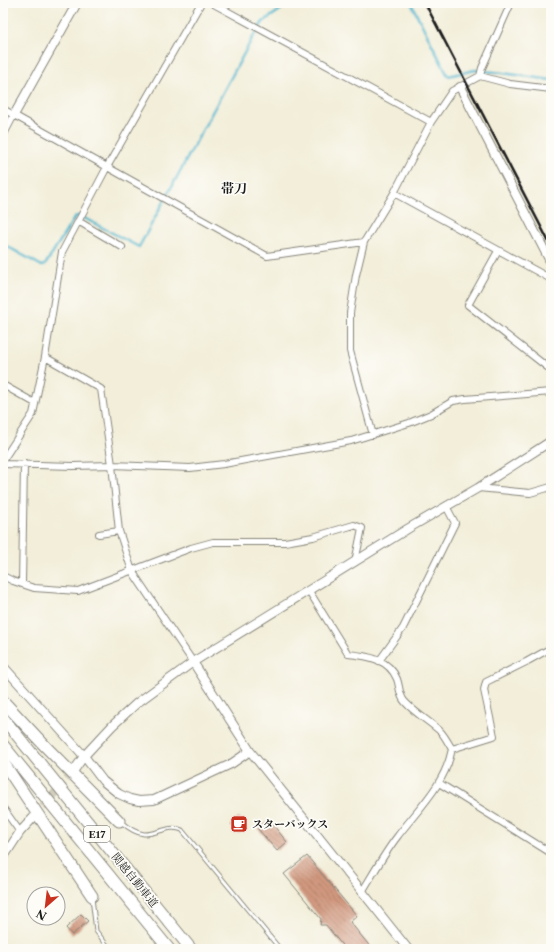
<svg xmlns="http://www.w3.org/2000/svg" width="554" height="952" viewBox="0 0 554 952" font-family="'Libre Caslon Text','Noto Serif JP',serif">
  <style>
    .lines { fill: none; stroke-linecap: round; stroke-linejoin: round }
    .stream { stroke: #51b6cf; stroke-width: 2.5 }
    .building { fill: url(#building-back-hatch) }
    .tertiary-tunnel { stroke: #d2cebd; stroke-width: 8; stroke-dasharray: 8 4; stroke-linecap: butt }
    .service-casing { stroke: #87857a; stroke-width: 5 }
    .minor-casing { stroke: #87857a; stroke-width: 8 }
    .tertiary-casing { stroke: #87857a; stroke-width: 10 }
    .motorway-casing { stroke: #87857a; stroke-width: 13 }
    .service { stroke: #fff; stroke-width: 3 }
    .minor { stroke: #fff; stroke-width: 6 }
    .tertiary { stroke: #fff; stroke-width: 8 }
    .motorway { stroke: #fff; stroke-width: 11 }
    .rail { stroke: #1c1c1c; stroke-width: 2.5 }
    .labels { text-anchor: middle; stroke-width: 3.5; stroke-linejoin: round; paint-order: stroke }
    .shield { fill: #fdfcf7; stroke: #605f5e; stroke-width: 1 }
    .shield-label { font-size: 10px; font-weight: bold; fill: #1c1c1c }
    .poi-label { font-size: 11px; font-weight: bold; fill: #1c1c1c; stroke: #fdfcf7; text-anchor: start }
    .street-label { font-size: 11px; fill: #1c1c1c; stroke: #fdfcf7 }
    .quarter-label { font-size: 13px; font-weight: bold; fill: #1c1c1c; stroke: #fdfcf7 }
  </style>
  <defs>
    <pattern id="building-back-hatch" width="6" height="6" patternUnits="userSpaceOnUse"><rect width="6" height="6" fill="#d1987f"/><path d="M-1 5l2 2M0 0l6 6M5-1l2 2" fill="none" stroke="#a97b67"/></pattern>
  </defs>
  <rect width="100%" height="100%" fill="#fdfcf7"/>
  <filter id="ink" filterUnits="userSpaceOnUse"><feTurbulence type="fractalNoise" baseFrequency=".025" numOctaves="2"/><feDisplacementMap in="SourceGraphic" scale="8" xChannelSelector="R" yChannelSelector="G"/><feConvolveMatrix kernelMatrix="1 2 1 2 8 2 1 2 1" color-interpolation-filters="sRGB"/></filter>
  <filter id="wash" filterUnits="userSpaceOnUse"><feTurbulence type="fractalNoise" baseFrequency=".012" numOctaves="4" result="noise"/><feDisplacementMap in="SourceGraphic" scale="16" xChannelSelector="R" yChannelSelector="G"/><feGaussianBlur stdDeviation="0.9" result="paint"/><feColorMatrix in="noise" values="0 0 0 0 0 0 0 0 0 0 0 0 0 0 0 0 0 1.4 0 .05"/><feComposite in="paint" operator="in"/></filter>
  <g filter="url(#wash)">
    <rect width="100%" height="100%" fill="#f2eed9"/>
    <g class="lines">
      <path class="stream" d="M411,3L448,76L475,70L503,73L551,80
        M3,244L42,266L45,265L75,217L78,216L86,219L139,247L253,37L263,22L283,8L286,3"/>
    </g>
    <g id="blocks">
      <path class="building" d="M239,818L247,828L239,833L231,824Z
        M269,820L287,842L277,851L258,829Z
        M307,856L357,916L350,922L372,949H345L326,925H320L321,919L284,874Z
        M81,914L88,921L72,935L66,928Z"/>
    </g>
  </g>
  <g filter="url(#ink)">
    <use href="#blocks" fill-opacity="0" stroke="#87857a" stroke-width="1"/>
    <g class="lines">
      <path class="tertiary-tunnel" d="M35,816L75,769"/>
      <defs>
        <path id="service" d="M121,822C127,827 135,833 144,834C156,835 170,824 182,830L280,949
          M92,898L96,931L110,949"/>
        <path id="minor" d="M212,3L431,122
          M480,76L482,68L511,3
          M3,109L267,256L364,242
          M3,136L14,115
          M394,193L551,279
          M78,221L122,247
          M498,251L468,305L551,370
          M45,357L101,389L112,465L119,531L132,571L193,662
          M3,385L35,403
          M373,435L350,351V313L356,275L364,242L394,193L431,122L452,91L480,76L510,84L551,89
          M3,460L33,414L45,357L62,252L107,167L201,3
          M3,464L73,466L112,465L190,468L224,464L351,441L409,423L431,414L453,401L465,399L551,392
          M478,488L530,493L551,487
          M99,534L119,531
          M3,576L13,581L34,588L78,591L191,548L213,542H285L313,537L354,525L362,528L355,562
          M22,584L24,464
          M309,591L348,654C368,656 389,659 397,679C400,687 399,696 405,702C415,713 429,721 440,731C445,736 448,743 452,749C445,785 418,809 397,837C384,854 373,874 362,892
          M379,661L403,628L455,523L446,506
          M452,749L494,736L484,690L486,682L526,662L551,648
          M439,783L551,853
          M3,808L20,832"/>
        <path id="tertiary" d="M460,87L551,263
          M14,115L77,3
          M193,662L250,751L408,949
          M3,666L84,756L103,781L119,794L130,799L139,801L154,800L231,764L250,751
          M75,769L84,756L112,726L137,703L193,662L409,528L478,488L551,441
          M3,858L20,832L33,818"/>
        <path id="motorway" d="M3,701L46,747L119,821
          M3,718L191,949
          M3,745L169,949
          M3,762L92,896"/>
      </defs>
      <use href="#service" class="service-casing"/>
      <use href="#minor" class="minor-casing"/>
      <use href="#tertiary" class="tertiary-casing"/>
      <use href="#motorway" class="motorway-casing"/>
      <use href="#service" class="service"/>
      <use href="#minor" class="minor"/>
      <use href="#tertiary" class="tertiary"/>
      <use href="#motorway" class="motorway"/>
      <path class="rail" d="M425,3L551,246"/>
    </g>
  </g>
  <defs>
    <symbol id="cafe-square" viewBox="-11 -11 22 22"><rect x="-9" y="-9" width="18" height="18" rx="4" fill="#c8321e" stroke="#fdfcf7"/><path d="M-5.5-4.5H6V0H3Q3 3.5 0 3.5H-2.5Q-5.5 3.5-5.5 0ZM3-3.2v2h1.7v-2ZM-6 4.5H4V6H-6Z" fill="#fff"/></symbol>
  </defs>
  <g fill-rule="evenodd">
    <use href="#cafe-square" x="229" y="814" width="20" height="20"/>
  </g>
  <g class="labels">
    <rect class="shield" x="84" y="826" width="26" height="16" rx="3"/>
    <g class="shield-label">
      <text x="97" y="838">E17</text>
    </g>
    <g class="poi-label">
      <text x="252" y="828">スターバックス</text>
    </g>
    <g class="street-label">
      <text transform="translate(135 880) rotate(51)" y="4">関越自動車道</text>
    </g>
    <g class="quarter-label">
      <text x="234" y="193">帯刀</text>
    </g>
  </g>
  <rect width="554" height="952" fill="none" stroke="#fdfcf7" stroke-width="16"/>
  <g transform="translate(46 906) rotate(208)"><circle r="19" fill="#fdfcf7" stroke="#a3a29f"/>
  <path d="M0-3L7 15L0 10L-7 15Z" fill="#c8321e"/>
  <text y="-6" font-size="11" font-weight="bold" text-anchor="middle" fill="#1c1c1c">N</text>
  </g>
</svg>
